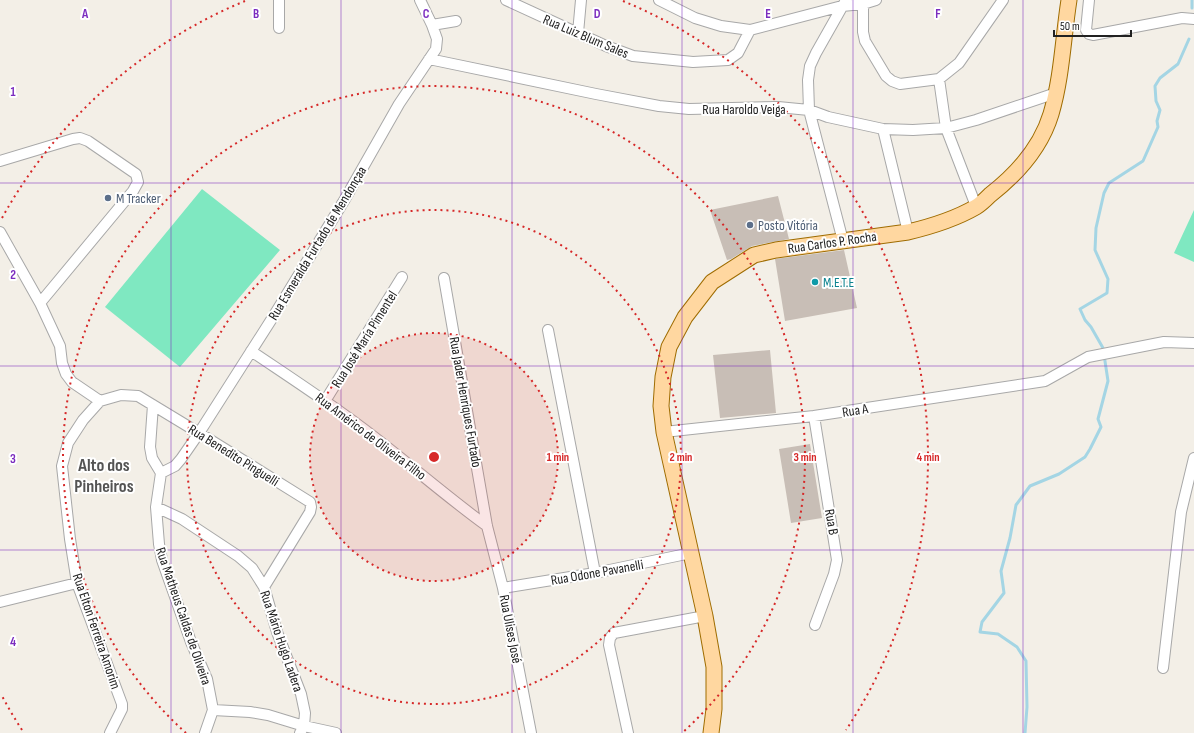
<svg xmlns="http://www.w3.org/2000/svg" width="1194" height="733" viewBox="0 0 1194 733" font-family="'Sofia Sans Condensed',sans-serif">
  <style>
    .pitch { fill: #7fe8c1 }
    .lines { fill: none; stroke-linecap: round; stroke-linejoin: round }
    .stream { stroke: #a4d5e4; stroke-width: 3 }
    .building { fill: #c8beb6 }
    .minor-casing { stroke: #a8a8a8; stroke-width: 12 }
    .primary-casing { stroke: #9f6c00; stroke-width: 17 }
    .minor { stroke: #fff; stroke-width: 10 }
    .primary { stroke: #ffd7a0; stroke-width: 15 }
    .grid { fill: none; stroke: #7b2cbf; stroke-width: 1; stroke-opacity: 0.55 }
    .ring { fill: none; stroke: #d62828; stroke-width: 2; stroke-dasharray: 2 4 }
    .service-dot { fill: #5c6f8a; stroke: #fff; stroke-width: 1.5 }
    .culture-dot { fill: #0f9aa8; stroke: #fff; stroke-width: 1.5 }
    .labels { text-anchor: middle; stroke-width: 4; stroke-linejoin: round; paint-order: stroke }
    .street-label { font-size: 14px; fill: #212121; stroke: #fff }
    .service-label { font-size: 14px; fill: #4e5e75; stroke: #fff; text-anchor: start }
    .culture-label { font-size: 14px; fill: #0d838f; stroke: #fff; text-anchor: start }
    .district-label { font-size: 18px; font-weight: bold; fill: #545454; stroke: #fff }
    .grid-label { font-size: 13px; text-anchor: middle; font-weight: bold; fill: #7b2cbf; stroke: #fff; stroke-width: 4; stroke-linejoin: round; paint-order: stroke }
    .centre { fill: #d62828; stroke: #fff; stroke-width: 2 }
    .ring-label { font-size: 12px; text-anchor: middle; font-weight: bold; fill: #d62828; stroke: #fff; stroke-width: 4; stroke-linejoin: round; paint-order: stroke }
  </style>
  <rect width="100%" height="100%" fill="#f3efe7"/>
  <path class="pitch" d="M202,189L280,250L180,367L105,307Z
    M1194,210V262L1174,253Z"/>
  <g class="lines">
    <path class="stream" d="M1192,8V0
      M1025,733L1027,707L1026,661L1017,647L998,634L980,632L982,622L1004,593L1001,571L1010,538L1016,505L1030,486L1059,474L1085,457L1090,449L1101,427L1098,419L1108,381L1103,348L1091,327L1085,320L1080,309L1107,293L1108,279L1095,250L1096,228L1104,193L1109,183L1143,161L1158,127L1157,121L1160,110L1156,101L1155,86L1160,78L1178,64L1189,39"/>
  </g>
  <path class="building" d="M778,196L789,239L752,246L731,259L727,260L710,210Z
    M844,250L857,308L785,321L775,259Z
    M770,350L776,413L720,418L713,355Z
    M810,444L822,518L791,523L779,449Z"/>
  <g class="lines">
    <defs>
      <path id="minor" d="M279,0V28
        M506,0L606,46L633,56L693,62L728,60L738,53L750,30
        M659,0L695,18L721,26L750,30L842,6L863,4L876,0
        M1089,0L1086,30L1089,34L1093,35L1182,18L1194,19
        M863,4V32L865,41L886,76L892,81L900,84L939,79
        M432,25L456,21
        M578,33L581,0
        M429,59L596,94L659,106L689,109L778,107L809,110L828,117L883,129L913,130L946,128L976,120L1056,93
        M883,129L908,232
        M0,161L73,139L80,138L88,141L136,174L138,182L133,191L40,303
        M976,206L946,128L939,79L959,63L1003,0
        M0,232L40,303L60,346L62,363L66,374L72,382L100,401
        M843,241L809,110L808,80L810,66L816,53L846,0
        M444,278L487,526L503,588L531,733
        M548,330L595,573
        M251,351C288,376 325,400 361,427C404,459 444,495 487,526
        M325,401L402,277
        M153,405L150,447L152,458L161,473
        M814,416L837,560L834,574L815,625
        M664,432L814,416L1045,381L1088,357L1164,342L1194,343
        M161,473L175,466L181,459L199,433L273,317L345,199L399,104L436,49L437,39L432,25L420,0
        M161,473L156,507L159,544L162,560L191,642L207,679L213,710L205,733
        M156,507L182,519L238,556L252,568L264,587L277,632L301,694L305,713L304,726L300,733
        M503,588L595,573L691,553
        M0,602L77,583
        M1163,668L1181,512L1194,458
        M213,710L250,712L268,715L304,726L336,733
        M110,733L122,709V704L77,583L70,539L62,466L68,443L83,420L100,401L121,395L138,396L199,433L310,502L311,507L310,512L264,587
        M628,733L609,645L610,638L614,633L705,616"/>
      <path id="primary" d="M711,733L714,709V667L705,616L664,432L661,406L663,377L669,347L685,317L712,282L754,255L776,250L908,232C929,227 957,218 976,207C981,204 986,199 990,195C1017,174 1041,147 1051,114C1062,77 1063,38 1069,0"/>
    </defs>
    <use href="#minor" class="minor-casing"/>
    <use href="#primary" class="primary-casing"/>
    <use href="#minor" class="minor"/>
    <use href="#primary" class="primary"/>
  </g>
  <path class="grid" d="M171,0V733M341,0V733M512,0V733M682,0V733M853,0V733M1023,0V733M0,183H1194M0,366H1194M0,550H1194"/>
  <circle cx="434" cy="457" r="124" fill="#d62828" fill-opacity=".12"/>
  <g class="ring">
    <circle cx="434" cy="457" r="124"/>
    <circle cx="434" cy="457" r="247"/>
    <path d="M186 733A371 371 0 1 1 682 733"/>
    <path d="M22 730A494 494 0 0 1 2 696M2 218A494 494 0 0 1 245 1M623 1A494 494 0 0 1 846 730"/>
  </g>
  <g class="service-dot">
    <circle cx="108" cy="198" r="4"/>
    <circle cx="750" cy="225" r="4"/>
  </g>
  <circle class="culture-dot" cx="815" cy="282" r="4"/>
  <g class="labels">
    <g class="street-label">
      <text transform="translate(586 36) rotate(23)" y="5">Rua Luiz Blum Sales</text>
      <text x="744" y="114">Rua Haroldo Veiga</text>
      <text transform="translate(832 242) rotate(-8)" y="5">Rua Carlos P. Rocha</text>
      <text transform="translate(317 243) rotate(-59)" y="5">Rua Esmeralda Furtado de Mendonçaa</text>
      <text transform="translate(364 339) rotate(-58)" y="5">Rua José María Pimentel</text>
      <text transform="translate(466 402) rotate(80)" y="5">Rua Jader Henriques Furtado</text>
      <text transform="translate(855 410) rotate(-9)" y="5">Rua A</text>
      <text transform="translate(371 436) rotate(37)" y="5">Rua Américo de Oliveira Filho</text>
      <text transform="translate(234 455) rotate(32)" y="5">Rua Benedito Pinguelli</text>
      <text transform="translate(832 522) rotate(80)" y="5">Rua B</text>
      <text transform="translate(597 572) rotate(-10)" y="5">Rua Odone Pavanelli</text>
      <text transform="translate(184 616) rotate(71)" y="5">Rua Matheus Caldas de Oliveira</text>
      <text transform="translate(511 629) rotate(79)" y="5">Rua Ulises José</text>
      <text transform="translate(97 631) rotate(71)" y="5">Rua Elton Ferreira Amorim</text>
      <text transform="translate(282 641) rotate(71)" y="5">Rua Mário Hugo Ladera</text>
    </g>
    <g class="service-label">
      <text x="116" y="203">M Tracker</text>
      <text x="758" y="230">Posto Vitória</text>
    </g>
    <g class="culture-label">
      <text x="823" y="287">M.E.T.E</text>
    </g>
    <g class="district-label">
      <text x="104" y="471">Alto dos<tspan x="104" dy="21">Pinheiros</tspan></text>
    </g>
  </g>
  <g class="grid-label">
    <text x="85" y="18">A</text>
    <text x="256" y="18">B</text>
    <text x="426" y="18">C</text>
    <text x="597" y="18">D</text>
    <text x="768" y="18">E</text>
    <text x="938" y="18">F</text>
    <text x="13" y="96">1</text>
    <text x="13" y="279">2</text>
    <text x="13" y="463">3</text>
    <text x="13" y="646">4</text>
  </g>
  <circle cx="434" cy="457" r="6" class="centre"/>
  <g class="ring-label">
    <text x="558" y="461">1 min</text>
    <text x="681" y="461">2 min</text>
    <text x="805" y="461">3 min</text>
    <text x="928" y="461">4 min</text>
  </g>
  <path d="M1054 30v6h77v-6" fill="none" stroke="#212121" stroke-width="2"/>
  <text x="1060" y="30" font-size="12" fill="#212121" stroke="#ffffff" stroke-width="3" paint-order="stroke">50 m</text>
</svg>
